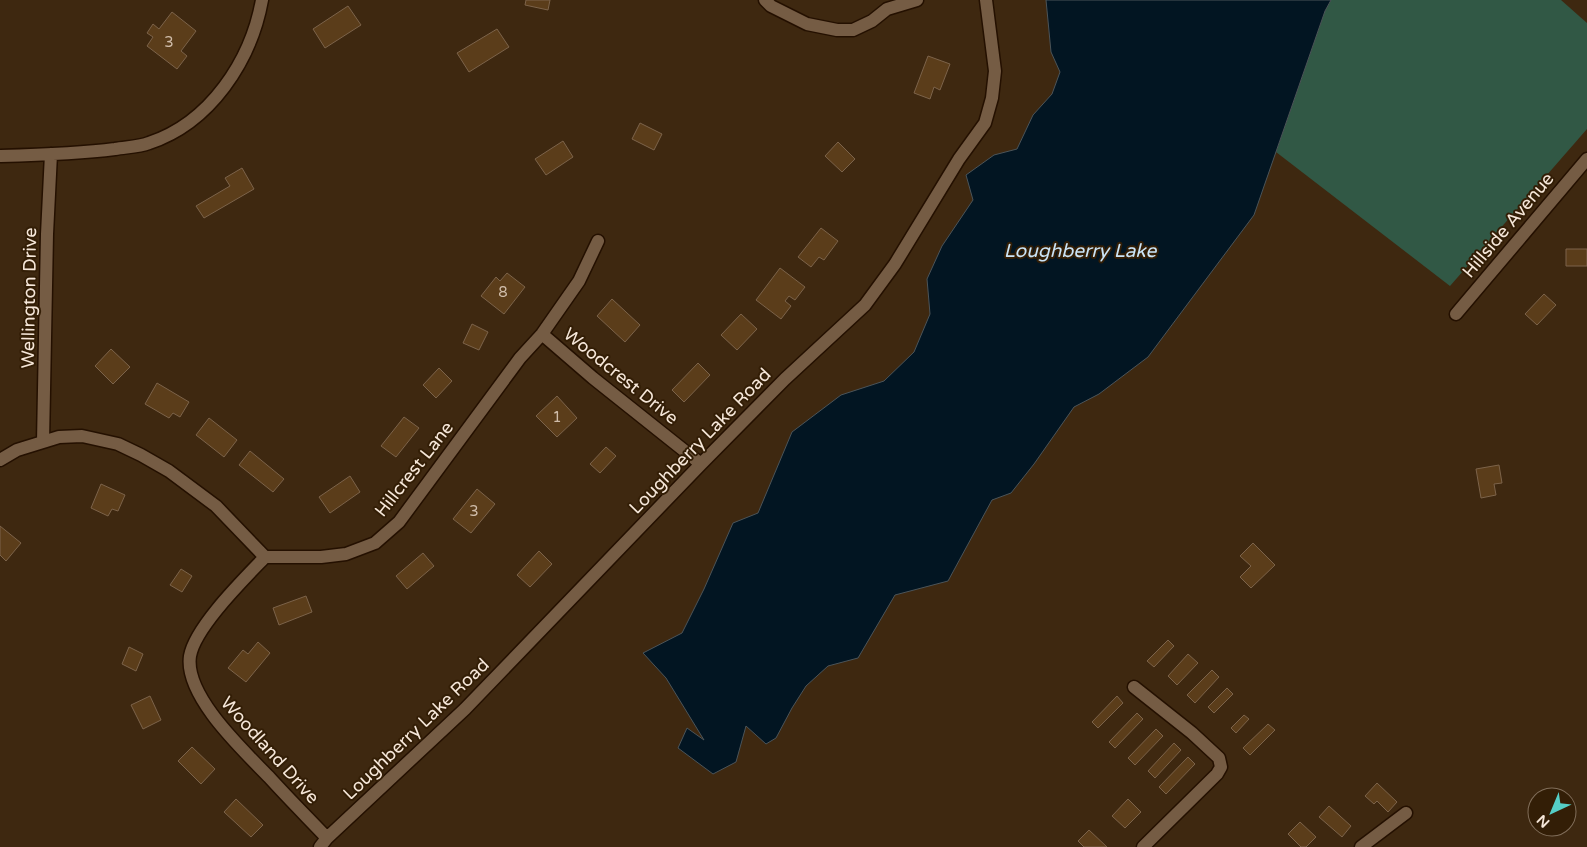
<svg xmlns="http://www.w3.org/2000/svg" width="1587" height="847" viewBox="0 0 1587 847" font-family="'Varela Round',sans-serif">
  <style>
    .green { fill: #315845 }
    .water { fill: #021522; stroke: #4b5459 }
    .building { fill: #5b3d1a; stroke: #7c634a }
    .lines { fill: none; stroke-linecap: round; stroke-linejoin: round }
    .minor-casing { stroke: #241000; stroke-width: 15 }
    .minor { stroke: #755c44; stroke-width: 12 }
    .labels { text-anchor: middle; stroke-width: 4; stroke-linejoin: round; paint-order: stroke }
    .number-label { font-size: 15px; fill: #cfbca9 }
    .street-label { font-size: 18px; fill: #f6e7d9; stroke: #331e06 }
    .water-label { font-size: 19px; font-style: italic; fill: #cae4f7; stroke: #331e06 }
  </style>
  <rect width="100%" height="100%" fill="#3e2810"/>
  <path class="green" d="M1331,0H1561L1587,23V129L1450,286L1276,152L1325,11Z"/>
  <path class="water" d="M1046,0H1331L1325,11L1254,215L1148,357L1099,394L1074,407L1034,464L1011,493L992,500L948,581L895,595L858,658L828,666L806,686L792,708L776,738L766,744L746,726L736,762L713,774L678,748L687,728L704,740L666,678L643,653L682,633L704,589L733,523L758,513L792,432L841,395L884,381L914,352L930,314L927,279L942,246L973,200L966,175L994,155L1017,149L1033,115L1052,94L1060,72L1051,52Z"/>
  <path class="building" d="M526,0H550L548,10L525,5Z
    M348,6L361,25L325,48L313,29Z
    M172,12L196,31L181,51L187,56L177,69L147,46L153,37L147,33L153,24L159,29Z
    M497,29L509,47L469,72L457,53Z
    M928,56L950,64L940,90L934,87L930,99L914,93Z
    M640,123L662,134L654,150L632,139Z
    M563,141L573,157L546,175L535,159Z
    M838,142L855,159L842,172L825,156Z
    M242,168L254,189L204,218L196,206L230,186L225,178Z
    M821,228L838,241L824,260L819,257L811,267L798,257Z
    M1566,249H1587V266H1566Z
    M780,268L805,287L795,300L789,296L785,301L791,306L781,319L756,300Z
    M507,273L525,287L504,314L481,296L496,277L500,281Z
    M1544,294L1556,305L1537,325L1525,314Z
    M612,299L640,325L625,342L597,316Z
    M741,314L757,329L737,350L721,335Z
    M472,324L488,332L479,350L463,343Z
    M111,349L130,367L113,384L95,366Z
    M698,363L710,375L684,402L672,390Z
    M439,368L452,381L436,398L423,385Z
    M157,383L189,402L180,417L173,413L169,418L145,404Z
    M557,396L577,418L557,437L536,416Z
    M404,417L419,428L396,457L381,446Z
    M209,418L237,440L224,457L196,435Z
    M606,447L616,456L600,473L590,464Z
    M250,451L284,479L273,492L239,465Z
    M1499,465L1502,483L1494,484L1496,495L1481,498L1476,469Z
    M350,476L360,492L330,513L319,497Z
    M101,484L125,495L118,511L112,509L108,516L91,508Z
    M477,489L495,504L471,533L453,519Z
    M0,526L21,543L6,561L0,555Z
    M1253,543L1275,565L1251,588L1240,577L1251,566L1240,556Z
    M539,551L552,564L530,587L517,575Z
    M423,553L434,566L407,589L396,576Z
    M181,569L192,576L182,592L170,585Z
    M306,596L312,612L279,625L273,608Z
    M1168,640L1174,646L1154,667L1147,661Z
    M258,642L270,653L246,682L228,668L243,650L248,654Z
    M129,647L143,654L136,671L122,664Z
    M1188,654L1198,663L1177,685L1168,676Z
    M1212,670L1219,677L1195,703L1187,695Z
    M1227,688L1233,694L1214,713L1208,707Z
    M150,696L161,720L143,729L131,705Z
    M1117,696L1123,703L1098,728L1092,722Z
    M1137,713L1143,719L1115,748L1109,742Z
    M1244,715L1249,719L1236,733L1231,728Z
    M1268,724L1275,730L1250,755L1243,748Z
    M1156,729L1163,736L1135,765L1128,758Z
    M1174,743L1181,750L1155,778L1148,771Z
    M192,747L215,769L201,784L178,761Z
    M1188,757L1195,764L1166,794L1159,787Z
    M1377,783L1397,802L1388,812L1377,801L1374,804L1365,796Z
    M236,799L263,825L251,837L224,812Z
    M1128,799L1141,812L1125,828L1112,816Z
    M1329,806L1351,826L1342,837L1319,817Z
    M1300,822L1316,837L1306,847H1301L1288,834Z
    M1089,830L1107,847H1084L1078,841Z"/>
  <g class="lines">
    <defs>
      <path id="minor" d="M765,0L771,6L807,24L837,30H853L872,21L887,9L917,0
        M0,156C38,155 77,154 115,149C126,147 138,147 149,143C210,123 251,61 262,0
        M1456,314L1587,159
        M542,334L593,378L701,464
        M43,442L47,234L51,154
        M0,460L17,450L59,437L82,436L118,444L141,455L169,471L216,506L265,557H321L346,554L375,543L399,522L520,358L542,334L579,281L598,241
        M265,557C244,579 195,627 190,656C184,696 244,751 269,777C288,798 308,818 327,838
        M1134,687L1192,733L1219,758L1221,767L1217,774L1143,847
        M320,847L327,838L465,709L701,464L785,379L865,305L895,264L959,159L985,123L992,98L995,71L986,0
        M1361,847L1406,813"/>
    </defs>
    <use href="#minor" class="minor-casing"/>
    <use href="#minor" class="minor"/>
  </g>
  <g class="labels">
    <g class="number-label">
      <text x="169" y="47">3</text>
      <text x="503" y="297">8</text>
      <text x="557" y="422">1</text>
      <text x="474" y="516">3</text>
    </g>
    <g class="street-label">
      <text transform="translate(1508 225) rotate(-50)" y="6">Hillside Avenue</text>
      <text transform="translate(29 298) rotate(-89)" y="6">Wellington Drive</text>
      <text transform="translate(621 376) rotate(39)" y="6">Woodcrest Drive</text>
      <text transform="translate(700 441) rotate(-46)" y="6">Loughberry Lake Road</text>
      <text transform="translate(414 469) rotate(-52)" y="6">Hillcrest Lane</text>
      <text transform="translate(416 729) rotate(-44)" y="6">Loughberry Lake Road</text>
      <text transform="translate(270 750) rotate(48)" y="6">Woodland Drive</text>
    </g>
    <g class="water-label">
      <text x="1080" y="257">Loughberry Lake</text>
    </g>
  </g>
  <g transform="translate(1552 812) rotate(224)"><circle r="24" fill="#331e06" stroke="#816e5a"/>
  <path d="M0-4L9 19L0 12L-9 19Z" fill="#55cec6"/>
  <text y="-8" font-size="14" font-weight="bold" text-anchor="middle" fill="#f6e7d9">N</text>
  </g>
</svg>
